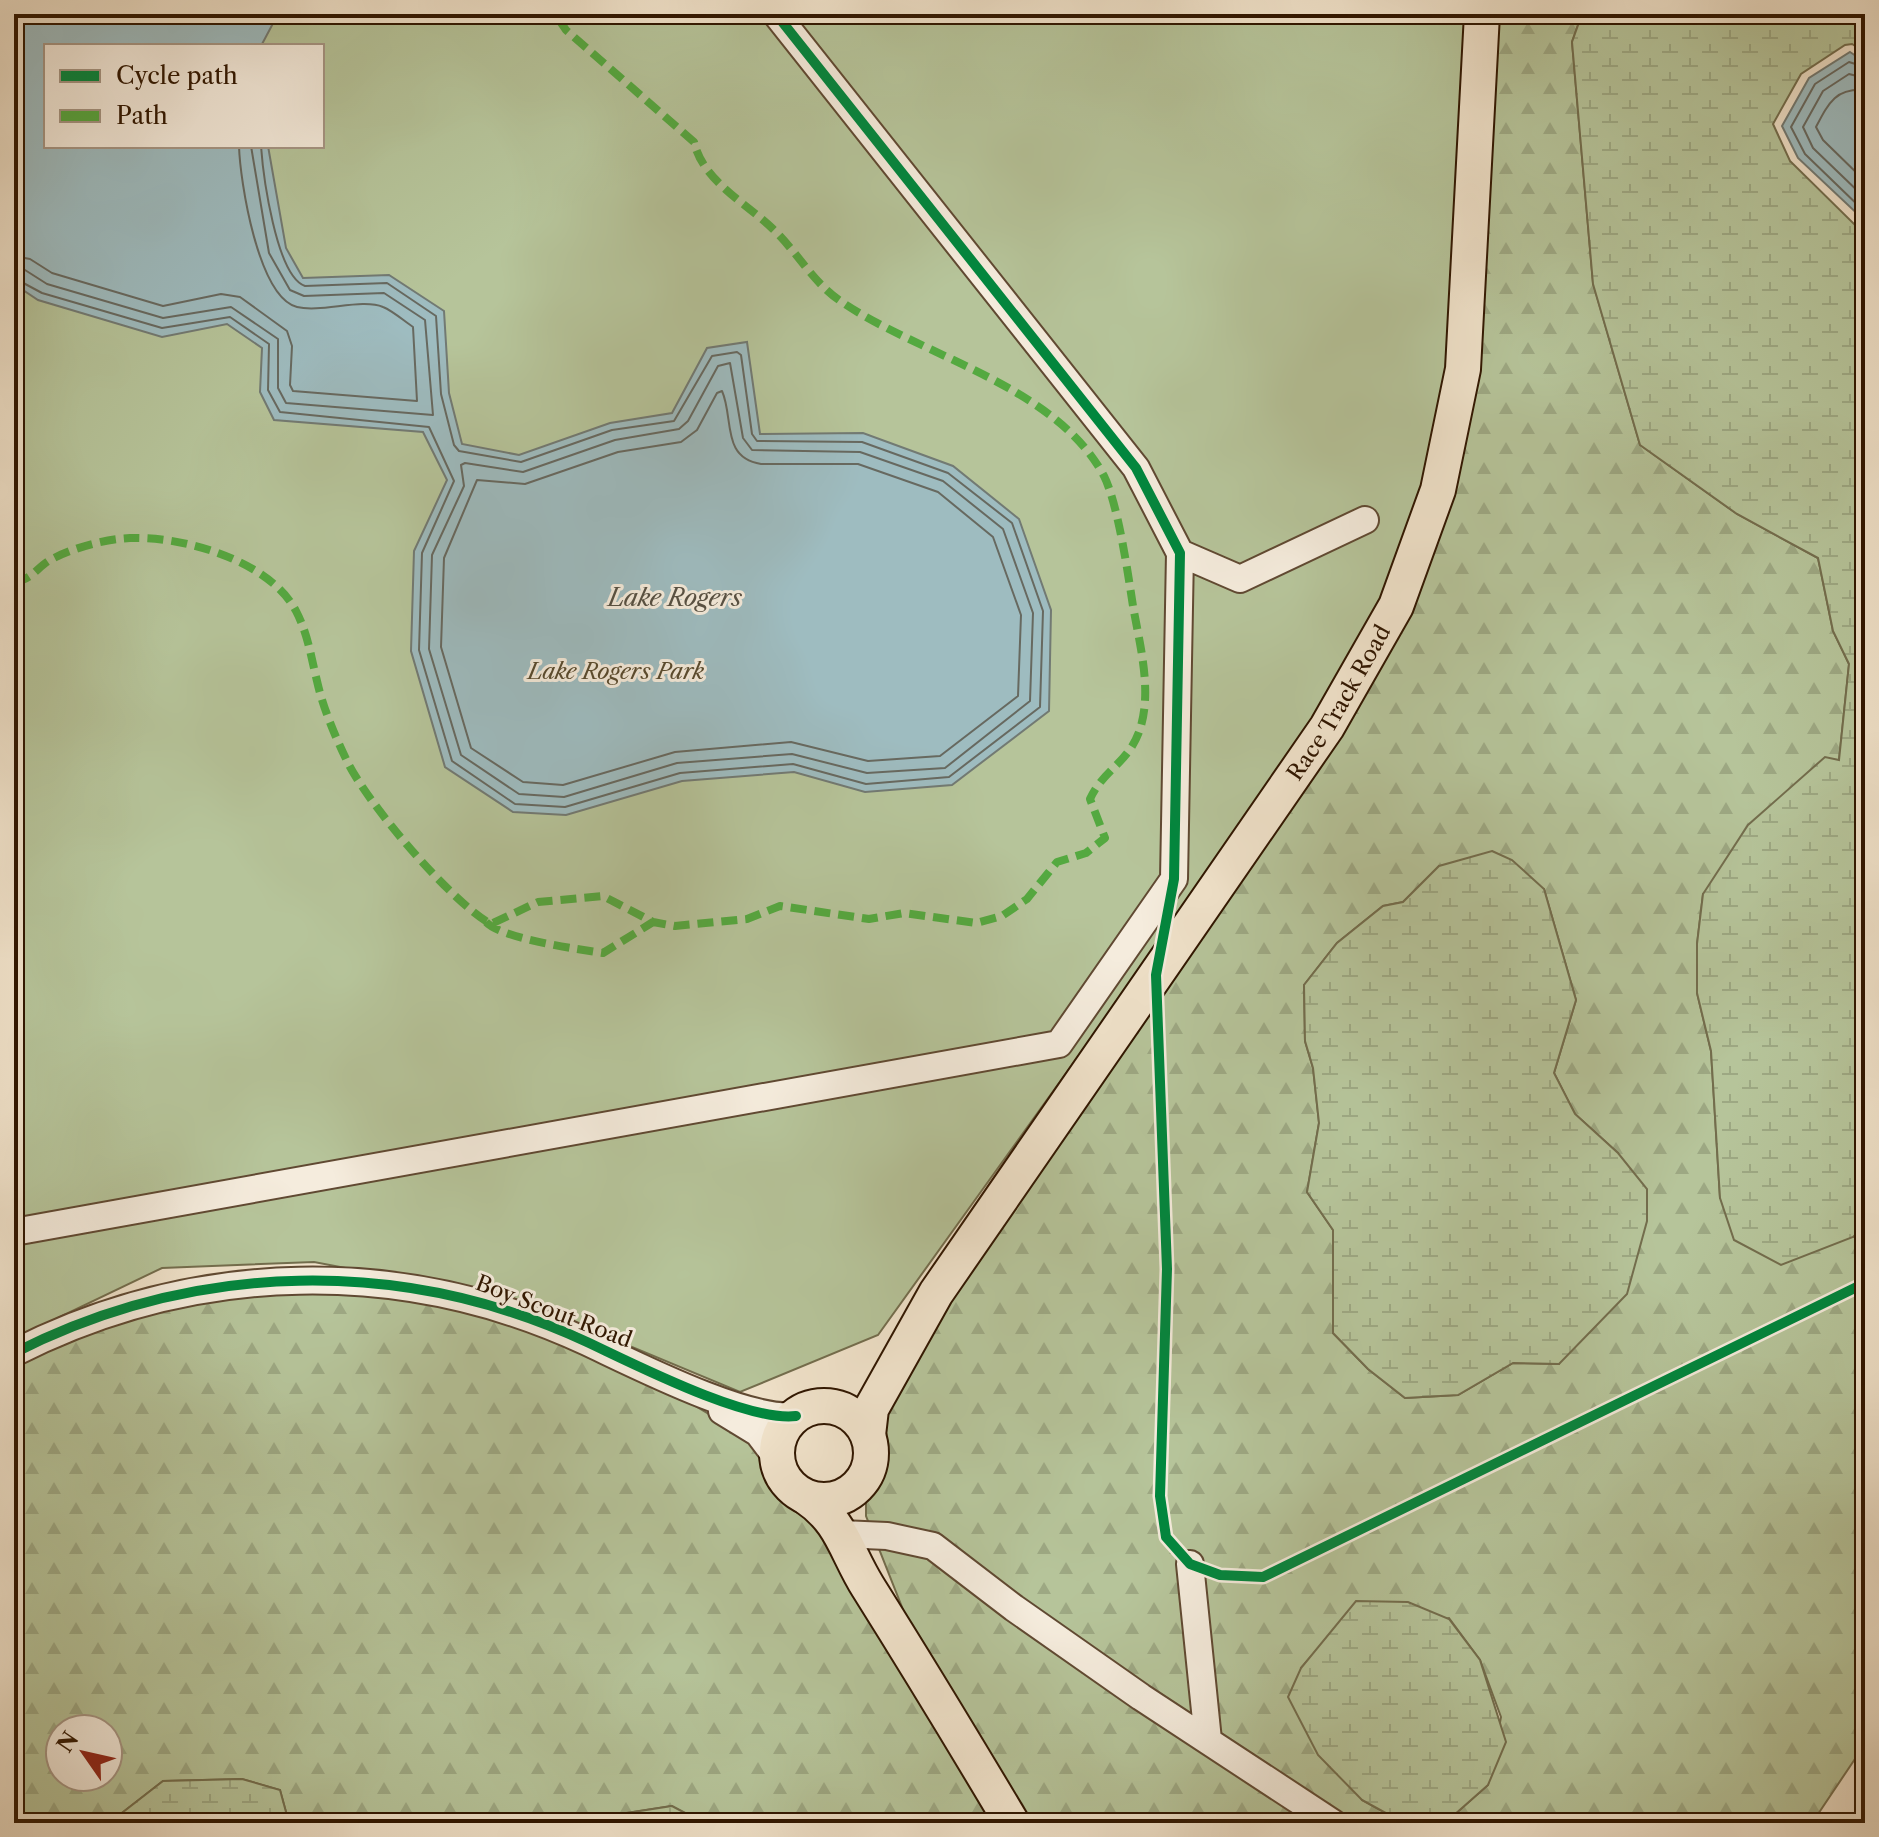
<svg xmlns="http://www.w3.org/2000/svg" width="1879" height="1837" viewBox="0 0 1879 1837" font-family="'Libre Caslon Text',serif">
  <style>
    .green { fill: #b6c49a; stroke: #736d4d; stroke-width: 2; fill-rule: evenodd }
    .forest { fill: url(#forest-firs); stroke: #736d4d; stroke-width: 2; fill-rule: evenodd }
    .wetland { fill: url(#wetland-marsh); stroke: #736d4d; stroke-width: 2 }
    .water { fill: #9ebcc0; stroke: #727a73; stroke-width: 2 }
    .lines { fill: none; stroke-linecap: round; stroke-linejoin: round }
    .shore { stroke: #676960; stroke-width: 2 }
    .minor-casing { stroke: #604932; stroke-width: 30 }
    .major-casing { stroke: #301600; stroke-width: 38 }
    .minor { stroke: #f5ecdd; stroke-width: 26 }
    .major { stroke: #f0e2ca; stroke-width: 34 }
    .quiet { stroke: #54a940; stroke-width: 8; stroke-dasharray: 16 8; stroke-linecap: butt }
    .cycleway-casing { stroke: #f5ecdd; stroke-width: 15 }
    .cycleway { stroke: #00873e; stroke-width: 10 }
    .labels { text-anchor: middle; stroke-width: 6; stroke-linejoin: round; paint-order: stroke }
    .park-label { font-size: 22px; font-style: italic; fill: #584a2e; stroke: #f5ecdd }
    .street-label { font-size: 22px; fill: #301600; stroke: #f5ecdd }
    .water-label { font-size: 24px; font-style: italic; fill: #565043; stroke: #f5ecdd }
  </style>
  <defs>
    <pattern id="forest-firs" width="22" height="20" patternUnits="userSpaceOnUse" patternTransform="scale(2)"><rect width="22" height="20" fill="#b6c49a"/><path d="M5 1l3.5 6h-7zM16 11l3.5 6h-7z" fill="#9da883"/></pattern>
    <pattern id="wetland-marsh" width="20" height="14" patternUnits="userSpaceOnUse" patternTransform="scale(2)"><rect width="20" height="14" fill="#b6c49a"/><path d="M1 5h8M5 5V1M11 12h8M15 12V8" fill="none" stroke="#9da883"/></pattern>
  </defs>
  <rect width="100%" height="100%" fill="#f0e2ca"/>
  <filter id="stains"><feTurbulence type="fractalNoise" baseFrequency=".0025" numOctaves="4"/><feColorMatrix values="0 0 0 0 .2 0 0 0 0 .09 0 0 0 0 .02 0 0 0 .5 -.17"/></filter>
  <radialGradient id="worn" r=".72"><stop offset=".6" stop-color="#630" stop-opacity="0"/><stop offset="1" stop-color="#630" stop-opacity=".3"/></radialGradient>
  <path class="green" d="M14,14H1465L1455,344L1422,514L1355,671L878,1335L740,1392L524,1302L314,1262L162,1268L14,1339ZM46,46H322V146H46Z"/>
  <path class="forest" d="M1493,14H1582L1572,42L1593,283L1640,445L1737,514L1818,558L1833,631L1849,664L1839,760L1703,894L1697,944V993L1711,1051L1720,1198L1853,1237L1865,1226V1744L1812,1823H1445L1488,1785L1501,1717L1480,1660L1449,1618L1322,1644L1301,1668L1362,1800L1404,1823H1023L917,1645L866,1516V1499L881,1464L879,1420L945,1299L1422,571ZM1439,866L1544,889L1576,1000L1554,1073L1575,1114L1618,1153L1559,1364L1513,1363L1458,1395L1405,1398L1368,1369L1333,1333V1230L1307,1192L1319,1123L1313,1068L1305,1041L1304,985L1337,943L1383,906L1403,902Z
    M331,1289L481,1311L667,1389L752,1440L768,1460L779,1488L817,1516L1001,1823H704L671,1806L614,1815L603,1823H289L280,1790L242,1779L163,1781L109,1823H14V1365L61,1341L177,1303ZM60,1729H108V1777H60Z"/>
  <path class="wetland" d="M1582,14H1865V52L1852,44L1845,45L1801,74L1773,124L1790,161L1855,225L1865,229V1226L1853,1237L1781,1265L1734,1240L1720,1198L1711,1051L1697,993V944L1703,894L1748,825L1825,757L1839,760L1849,664L1833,631L1818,558L1737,514L1640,445L1593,284L1572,42Z
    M1492,851L1512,860L1544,889L1576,1000L1554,1073L1575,1114L1618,1153L1647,1189V1221L1627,1294L1559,1364L1513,1363L1458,1395L1405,1398L1368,1369L1333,1333V1230L1307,1192L1319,1123L1313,1068L1305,1041L1304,985L1337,943L1383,906L1403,902L1439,866Z
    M1356,1601L1408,1602L1449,1619L1480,1660L1506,1742L1488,1785L1445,1823H1404L1362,1800L1318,1755L1288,1697L1301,1668Z
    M242,1779L280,1790L289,1823H109L163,1781Z
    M672,1806L704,1823H603L614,1815Z"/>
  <path class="water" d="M14,14H278L261,46H46V146H268L286,248L303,278L389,275L444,311L449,393L462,444L519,455L610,423L672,413L707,348L747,342L760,434L863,433L953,466L1019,519L1051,610L1049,711L952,785L865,792L794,772L682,781L566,815L513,812L445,767L411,651L414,551L447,480L423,432L274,420L260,392L262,348L227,324L162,337L38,300L14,284Z
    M1850,52L1865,62V221L1798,158L1782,126L1809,78Z"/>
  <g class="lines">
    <path class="shore" d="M1865,67L1849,62L1815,84L1791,127L1805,154L1865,212
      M1865,78L1849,74L1823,91L1803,127L1813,148L1865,198
      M1865,90C1836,88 1829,102 1816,127L1823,140L1865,181
      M14,256L30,259L52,273L163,306L221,294L240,297L287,331L292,346L290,385L293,391L417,401L413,327C404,321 393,311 383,307C362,298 321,313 297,307C258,297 240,181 239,146
      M14,268L25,270L47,284L163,318L231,307L278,339V388L286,403L433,415L425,320L384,293L304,296L290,290L269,253L251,146
      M14,278L42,293L162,328L230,317L269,344L268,390L280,412L429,427L454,481L422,553L419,650L452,761L515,804L565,807L680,773L793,764L866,784L949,777L1040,707L1043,611L1012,523L948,473L862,442L757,441L752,434L741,355L737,352L712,356L674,421L612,430L521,462L459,451L454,445L441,394L436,316L387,283L305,286C276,276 263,174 261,146
      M730,363L743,438L752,450L860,452L943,481L1003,529L1033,613L1030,701L945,768L867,773L792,754L677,763L564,797L519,794L461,755L429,649L432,555L464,486L461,465L465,463L523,472L615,440L679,429L688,421L718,366Z
      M722,391C734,418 721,458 761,464H858L938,492L993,537L1021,615L1018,696L940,756L868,761L791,742L675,752L563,785L523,782L471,748L441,647L444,558L477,480L525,484L618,452L681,442L697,430L717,393Z"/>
    <defs>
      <path id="minor" d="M1180,553L1240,579L1365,520
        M14,1232L1059,1044L1174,879L1180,553L1136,468L776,14
        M14,1353C195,1261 402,1256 587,1342C634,1364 747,1422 796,1416
        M722,1411L758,1433L777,1458
        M841,1534L887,1536L933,1546L1014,1608L1141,1697L1333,1823
        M1190,1564L1208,1740"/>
      <g id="major">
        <circle cx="824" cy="1453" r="47"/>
        <path id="s1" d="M868,1435L871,1409L936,1293L1327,727L1396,606L1438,490L1463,369L1482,14"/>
        <path d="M806,1497C842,1521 846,1552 868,1587C917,1665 965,1744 1012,1823"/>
      </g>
    </defs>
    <use href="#minor" class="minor-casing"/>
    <use href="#major" class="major-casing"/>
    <use href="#minor" class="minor"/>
    <use href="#major" class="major"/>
    <path class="quiet" d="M14,582C33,580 38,565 54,558C76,547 106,539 130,538C184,536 270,561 296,611C308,634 311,657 317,681C323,708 335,736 347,761C367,803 451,902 491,924L538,902L603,896L653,922L675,926L747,919L780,906L869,919L904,913L976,923L1002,916L1027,899L1057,862L1086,853L1105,838L1090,799C1104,769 1127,764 1139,732C1153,693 1140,646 1133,606C1128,574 1118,504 1104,476C1055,384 919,356 839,300C813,282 797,252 773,229C746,203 703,181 694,142L566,30L555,14
      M486,922C502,939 578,949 603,953L653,922"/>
    <defs>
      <path id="cycleway" d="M776,14L1136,468L1180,553L1174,879L1156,975L1167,1269L1160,1496L1166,1537L1190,1564L1220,1575L1263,1577L1865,1283
        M14,1353C195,1261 402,1256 587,1342C634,1364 747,1422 796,1416"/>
    </defs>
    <use href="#cycleway" class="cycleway-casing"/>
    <use href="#cycleway" class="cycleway"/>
  </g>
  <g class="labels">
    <g class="park-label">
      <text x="616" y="679">Lake Rogers Park</text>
    </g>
    <g class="street-label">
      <text dy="8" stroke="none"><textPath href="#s1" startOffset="874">Race Track Road</textPath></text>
      <text transform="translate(554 1311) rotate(21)" y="8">Boy Scout Road</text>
    </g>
    <g class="water-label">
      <text x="675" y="606">Lake Rogers</text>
    </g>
  </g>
  <rect width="1879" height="1837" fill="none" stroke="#f0e2ca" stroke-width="48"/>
  <rect x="16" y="16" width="1847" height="1805" fill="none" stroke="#301600" stroke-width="4"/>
  <rect x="24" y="24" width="1831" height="1789" fill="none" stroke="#301600" stroke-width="2"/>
  <rect x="44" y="44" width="280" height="104" fill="#f5ecdd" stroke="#a69685" stroke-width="2"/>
  <rect x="60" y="70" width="40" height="12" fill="#00873e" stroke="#a69685" stroke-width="2"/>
  <text x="116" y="84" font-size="24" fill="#301600">Cycle path</text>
  <rect x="60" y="110" width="40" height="12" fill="#54a940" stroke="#a69685" stroke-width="2"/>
  <text x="116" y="124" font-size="24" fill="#301600">Path</text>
  <g transform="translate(84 1753) rotate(304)"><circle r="38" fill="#f5ecdd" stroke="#a69685" stroke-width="2"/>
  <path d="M0-6L14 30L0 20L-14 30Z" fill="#8f2418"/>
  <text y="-12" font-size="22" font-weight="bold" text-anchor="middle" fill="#301600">N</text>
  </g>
  <rect width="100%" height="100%" filter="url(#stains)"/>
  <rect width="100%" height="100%" fill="url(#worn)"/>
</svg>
